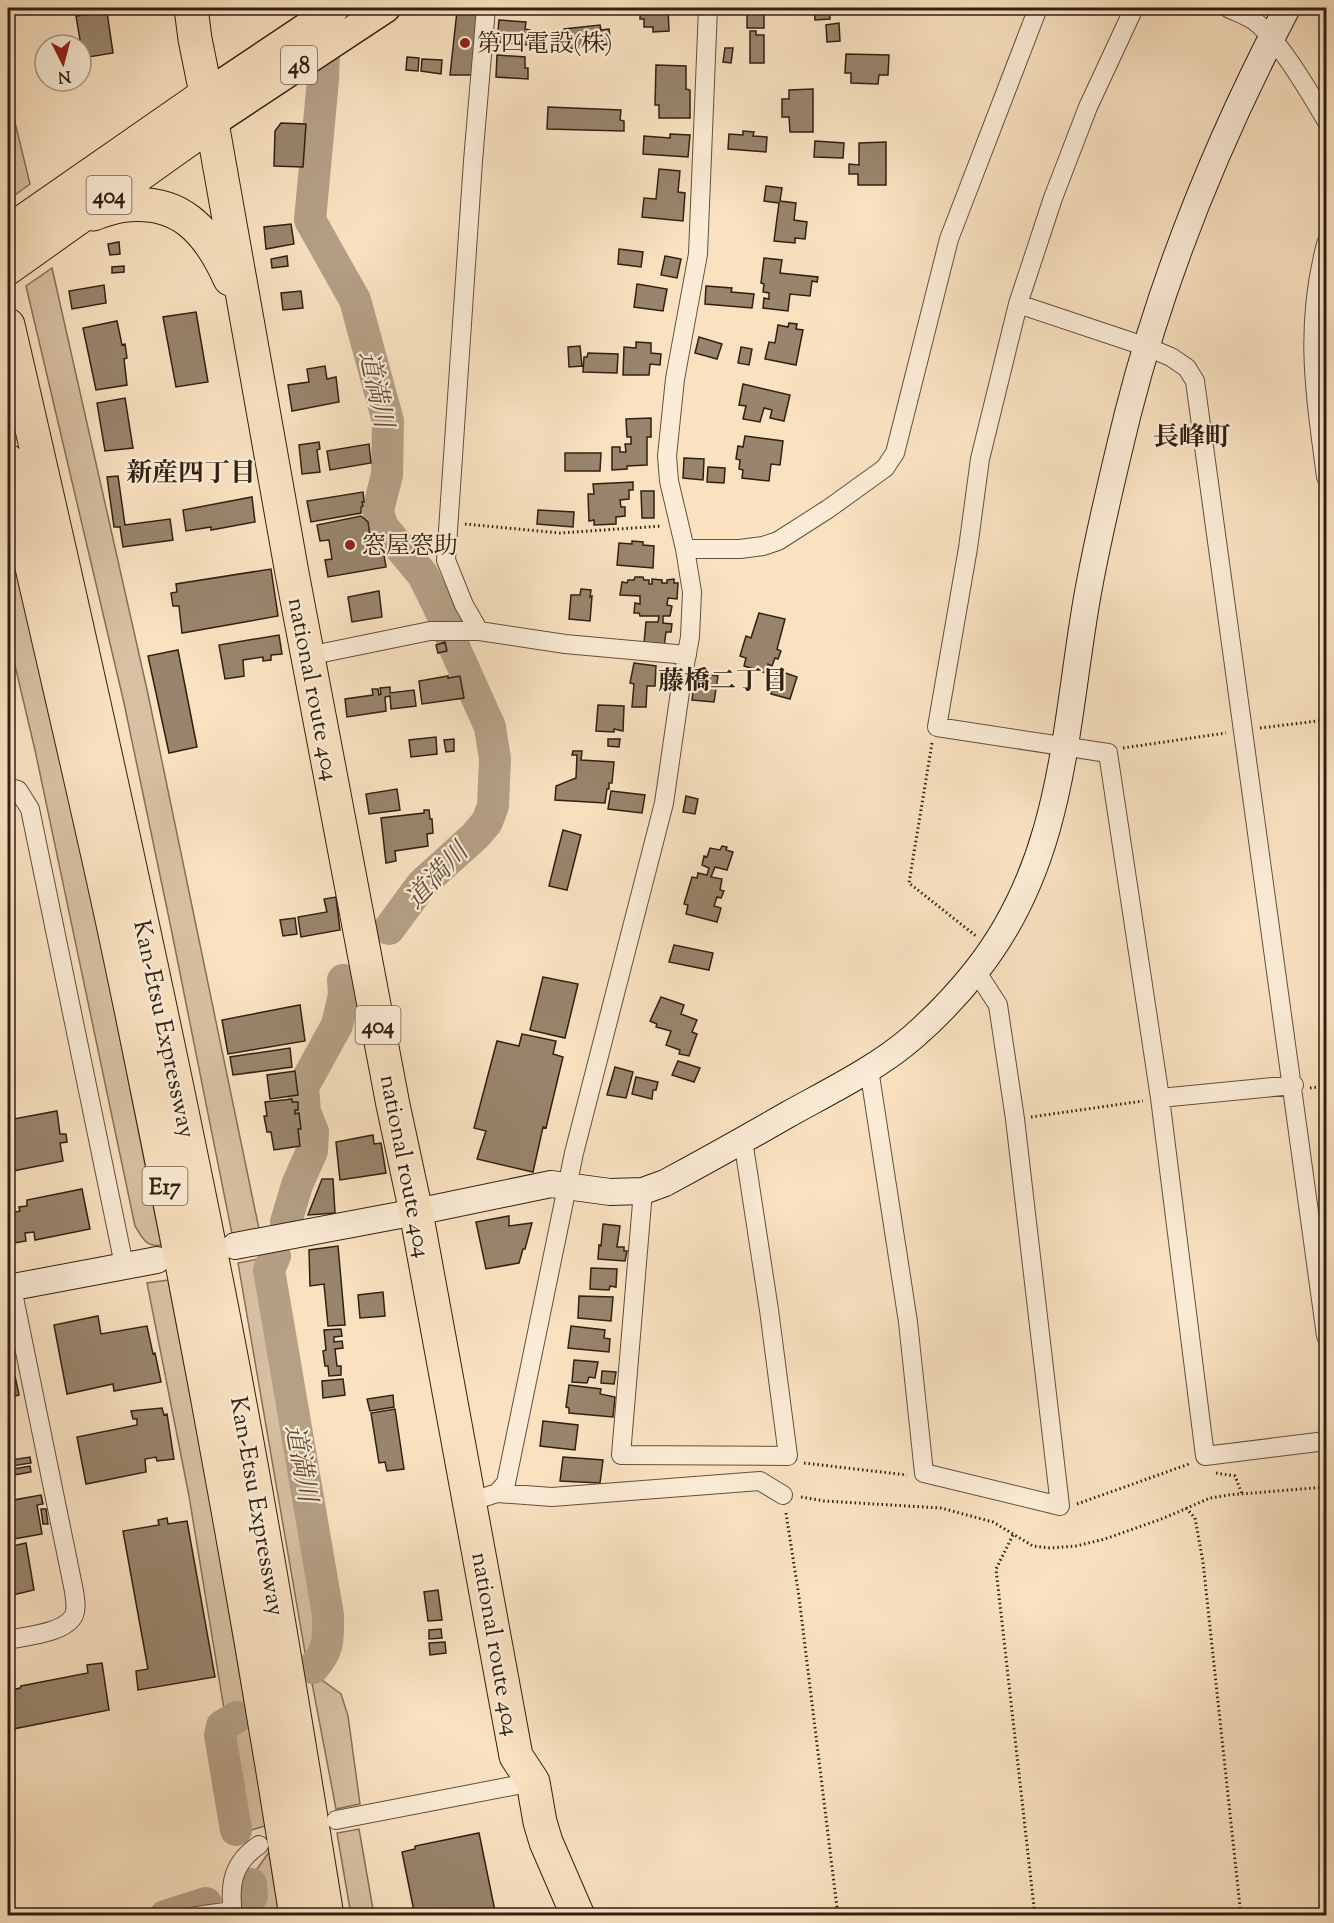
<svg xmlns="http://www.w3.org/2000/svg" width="1334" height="1923" viewBox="0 0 1334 1923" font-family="'Sorts Mill Goudy','Noto Serif JP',serif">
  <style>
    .green { fill: #d8c1a3; stroke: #84705a; stroke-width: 1.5 }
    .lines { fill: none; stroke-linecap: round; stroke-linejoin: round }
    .stream { stroke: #806d58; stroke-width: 5 }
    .river { stroke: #b5a086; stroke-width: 32 }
    .building { fill: #99856d; stroke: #302012; stroke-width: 1.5 }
    .street-casing { stroke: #62503e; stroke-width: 20 }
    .secondary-casing { stroke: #302012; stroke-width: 28 }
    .primary-casing { stroke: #302012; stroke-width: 31 }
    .highway-casing { stroke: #302012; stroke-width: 35 }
    .path { stroke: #302012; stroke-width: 3; stroke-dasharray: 1.5 3; stroke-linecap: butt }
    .street { stroke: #fcecd7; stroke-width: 18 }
    .secondary { stroke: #fcecd7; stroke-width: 26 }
    .primary { stroke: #fae2c1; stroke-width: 28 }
    .highway { stroke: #fae2c1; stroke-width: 33 }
    .poi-dot { fill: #8f2418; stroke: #fcecd7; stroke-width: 2 }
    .labels { text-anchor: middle; stroke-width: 4.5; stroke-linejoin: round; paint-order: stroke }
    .shield { fill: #fcecd7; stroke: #6d5d4d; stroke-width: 1.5 }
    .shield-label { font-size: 22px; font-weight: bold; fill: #302012 }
    .poi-label { font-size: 24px; fill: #302012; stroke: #fcecd7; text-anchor: start }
    .street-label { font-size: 24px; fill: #302012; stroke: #fcecd7 }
    .water-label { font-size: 26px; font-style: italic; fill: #5f4d3b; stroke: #fcecd7 }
    .neighbourhood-label { font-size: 26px; font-weight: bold; fill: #302012; stroke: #fcecd7 }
  </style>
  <rect width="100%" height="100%" fill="#fae2c1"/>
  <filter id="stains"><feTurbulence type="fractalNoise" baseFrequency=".00333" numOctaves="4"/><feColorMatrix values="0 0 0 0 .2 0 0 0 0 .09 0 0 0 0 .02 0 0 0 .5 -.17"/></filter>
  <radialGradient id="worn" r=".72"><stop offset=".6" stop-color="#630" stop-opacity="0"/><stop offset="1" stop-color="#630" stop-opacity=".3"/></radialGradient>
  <path class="green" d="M8,94L30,184L8,200Z
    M52,268L148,694L259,1229L232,1234L171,928L124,703L26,286Z
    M8,518L82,847L161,1245C146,1248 142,1237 135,1226L35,750L8,636Z
    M263,1258L325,1615C324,1637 328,1651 307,1664L238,1263Z
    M168,1280L209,1493L245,1706L234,1709L225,1715L189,1496L147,1283Z
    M322,1680L341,1694L348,1716L360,1804L336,1809L312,1683Z
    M248,1715L265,1826L245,1832L229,1728Z
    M359,1829L374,1915H351L337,1833Z
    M269,1852L279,1915H261L255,1872Z"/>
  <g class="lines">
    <path class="stream" d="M252,1896L255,1916"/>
    <path class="river" d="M325,23L323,80L310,220L355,300L388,421L387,475L378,510L382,526L423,575L447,624L455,649L490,727L495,759L493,806L487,822L475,836L422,884L389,929
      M286,1222L297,1185L312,1151L313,1132L305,1112L303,1087L337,1025L344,995L343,980
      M275,1256L269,1270L328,1615C328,1639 330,1649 313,1668
      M236,1830L220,1735L222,1726L237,1717
      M242,1900L252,1896L251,1884
      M165,1916L206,1903"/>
  </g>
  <path class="building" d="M460,8H480L475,75H450L457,11Z
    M640,8H668L669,31L653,32V27H644V19H640Z
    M735,8H768V11H764V28H747V11H735Z
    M814,8H829L830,19L815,20Z
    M107,12L113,53L83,58L76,16Z
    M499,20L526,22L525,29L530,30L529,45L497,42Z
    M839,23L840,41L827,42L826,25Z
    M600,25L601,30L609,29L611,44L566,49L564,29Z
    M750,31H756V35H764V63H750Z
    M725,48H733L731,63L723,62Z
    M846,54L889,55L888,75H879L878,84L851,83V73H845Z
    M497,55L525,57V68H528V79L496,77Z
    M407,57L419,58L418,71L406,70Z
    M422,59L442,60L441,74L421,71Z
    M656,65L686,66V89L690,90V118H659V105H655Z
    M813,89V132H790L789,117H782V99H789V90Z
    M548,107L621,110L620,120L624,121V131L547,129Z
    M281,123L306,124L303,167L274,166L275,131Z
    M743,131L754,132L753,136L767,137L766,152L728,149L729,134L743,135Z
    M670,134L690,135L688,157L643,154L644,136L670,138Z
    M815,141L844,143L843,158L814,157Z
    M886,142V185H858V174H849V164L859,165V143Z
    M659,169L680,171L678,192L685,193L683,221L642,217L644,198L656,199Z
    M766,186L782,188L780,201L796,203L794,220L807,222L805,239L795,238V243L774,241L779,203L764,201Z
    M291,224L294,244L266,249L264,227Z
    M119,242L120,254L110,255L108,244Z
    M619,249L643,252L641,267L618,264Z
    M287,256L288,266L272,268L271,259Z
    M665,256L681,259L677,278L661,275Z
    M764,258L782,260L780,273L818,277L817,282L812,281L810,296L790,294L788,311L763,308L764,298L769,299V293L763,292L764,284L761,283Z
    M124,266V272L112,273V267Z
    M637,284L667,289L663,311L634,307Z
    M104,285L106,303L72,309L69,291Z
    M706,286L732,288L731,292L754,294L752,308L705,304Z
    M301,291L303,308L283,310L281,293Z
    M196,312L208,382L176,387L163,317Z
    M117,321L122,345L125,344L127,358L124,359L127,385L96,390L83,328Z
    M789,323L797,324L796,329L803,330L796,365L765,359L769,342L775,343L778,325L788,327Z
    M699,337L722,344L717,359L695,353Z
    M636,342L651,343V353L661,354L660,365L650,364L649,375H623L624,347L636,348Z
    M580,346L582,366L569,367L568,347Z
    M741,347L752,349L749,365L738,363Z
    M588,353L618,354L617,373L583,372L584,357H587Z
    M325,366L327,379L336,377L339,402L292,411L288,385L309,382L307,369Z
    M743,384L790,395L784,421L770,418L772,410L764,408L760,422L743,419L746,406L739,405Z
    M125,398L133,448L105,451L97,403Z
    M651,418V437H647V465L627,466V469L612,470V447H620V452H626L625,444H631V437H627L626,419Z
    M745,436L783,441L780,465L771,464L769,481L742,478L743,470L739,469L740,460L736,459L738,446L743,447Z
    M319,442L320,449L317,450L320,472L302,474L299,445Z
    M369,444L371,463L330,470L327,451Z
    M565,453H601L600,471H565Z
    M684,458L704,459L703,480L683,478Z
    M708,467L725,468L724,483L707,482Z
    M118,476L125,525L170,519L173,540L123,547L120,527H114L107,477Z
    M633,482V490H629V499L620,500L621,507H625V516L616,517V524L594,525V520L589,521L588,494H594L593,484Z
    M641,491H654V518H642Z
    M363,492L364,502H362L363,506L361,507V513L311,522L307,501Z
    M252,497L255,522L211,530V527L186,531L183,510Z
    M538,510L574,512L573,527L537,524Z
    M361,516L368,522L372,551L383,549L386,567L328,577L325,560L332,559L329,540L320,541L317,525Z
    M632,541L643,542V545L654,546L653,568L617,565L619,543L632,544Z
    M271,569L278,616L182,633L179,606H173L171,593L177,592L176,584Z
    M635,577H643L644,580H649V584H652V579L662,580V583H667V580L674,579V583H678L677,599L668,598L667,605L672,606L670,616H663V623L672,624L671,632H666L664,647H657V643H644L646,622H658L659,616H640L639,613H634L635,603L640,604V596L620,595L622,582L627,583L628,580H634Z
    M581,589L591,590L590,597L592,596L590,621L569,619L571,595H580Z
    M379,591L382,617L352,622L348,597Z
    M759,613L785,619L777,649L781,651L778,659L775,658L772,666L768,664L766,673L744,666L746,658L740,656L746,636L751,638Z
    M279,635L282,654L271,655V660L263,661V657L243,660L244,676L225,679L219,645Z
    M445,642L447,651L438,653L436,645Z
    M178,650L197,747L169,753L148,656Z
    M634,663L656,666L655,686H647L646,707H632L634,684L630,683Z
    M777,670L797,677L790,699L771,694Z
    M696,673L718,676L714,702L692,700Z
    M448,676V678L460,676L464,698L422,704L419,681Z
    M390,687V693L414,690L416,706L391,709L390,696L385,697L386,711L347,717L345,699L373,695L372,689H378L379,695L381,694L380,688Z
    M598,705L624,706L623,731L614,729V732L596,731Z
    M436,737L437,754L411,757L409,740Z
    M454,739V751L446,752L444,740Z
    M608,739H620L619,747L608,746Z
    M573,751H582L581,760L614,762L612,783H609V789H607L605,803L555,800L556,786L576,778L577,755H572Z
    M397,789L400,810L369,814L366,794Z
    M611,791L645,795L642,813L608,809Z
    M686,796L698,799L695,814L683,812Z
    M424,810H429L430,819H432L433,833L427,834L428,846L395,851L396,861L386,863L381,818L424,813Z
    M563,830L581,835L567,890L549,886Z
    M722,846L727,847L726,850L733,852L727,870L715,867L711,877L722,879L720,890L724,891L721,898L717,897L714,906L721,908L717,922L686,914L688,905L684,904L692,877L697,878L698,873L707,875L709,868L702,865L704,856L707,857L710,848L720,850Z
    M336,897L340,930L301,937L298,917L327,912L324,899Z
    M295,918L297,934L283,936L280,920Z
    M674,945L713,953L709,970L669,962Z
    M543,977L578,984L565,1038L530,1030Z
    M661,997L684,1005L681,1014L697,1020L692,1032L697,1034L689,1056L679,1054L680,1050L666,1045L671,1031L656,1027L657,1024L650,1021Z
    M300,1005L305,1041L228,1054L222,1020Z
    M522,1034L556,1041L553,1054L563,1057L546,1128L543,1127L533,1172L477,1159L486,1131L474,1128L497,1041L519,1046Z
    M290,1048L292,1067L233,1075L230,1057Z
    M678,1061L700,1068L694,1082L672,1075Z
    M615,1067L633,1072L626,1098L607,1095Z
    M295,1071L298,1095L270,1099L267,1075Z
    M636,1077L658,1082L656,1090H653L652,1099L632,1094Z
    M292,1099V1102H298V1110H295V1114L299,1113L301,1129H298L300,1146L274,1150L271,1132H267L264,1116H267L265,1102Z
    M57,1111L60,1134H66L67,1142L60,1143L63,1161L8,1172V1120Z
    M373,1135L374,1144L381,1143L386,1173L340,1180L336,1142Z
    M322,1179H333L335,1213L308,1215Z
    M82,1189L90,1229L35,1240L34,1232L25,1233L26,1241L8,1244V1214L20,1211L19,1207L27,1206V1200Z
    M509,1216V1226L532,1223L525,1249H523L519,1263L486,1269L476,1222Z
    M603,1224L620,1226L617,1247H624V1251H627L625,1261L598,1259L599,1245L601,1246Z
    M338,1246L345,1325L328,1326L324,1284L310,1286L309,1250Z
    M591,1268L617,1269L616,1287L610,1286L609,1290L590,1289Z
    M383,1292L385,1316L360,1318L358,1295Z
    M579,1296L613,1297L611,1321L578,1318Z
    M98,1316L101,1334L147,1326L153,1354L155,1353L161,1382L114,1391L113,1384L67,1394L54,1325Z
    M571,1326L605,1330L604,1338L610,1339L609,1352L568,1348Z
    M341,1329L342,1336L334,1337V1342L342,1341L343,1348L335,1349L337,1366H341V1375L329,1376L328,1366H325L323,1351L326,1350L324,1330Z
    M574,1360L598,1362L595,1378L589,1377L587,1383L572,1382Z
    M602,1371L616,1372L614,1384L601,1383Z
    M15,1376L19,1395L8,1398V1378Z
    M343,1379L345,1395L323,1398L322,1381Z
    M569,1385L601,1389L600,1394L615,1397L613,1417L569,1413V1408L566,1407Z
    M393,1395L394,1407L370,1411L367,1399Z
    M162,1408L164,1415L167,1414L174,1459L157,1461L156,1457L145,1459L146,1472L86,1484L77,1437L137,1425V1419H133L131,1411Z
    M395,1409L404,1469L387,1471L385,1462L379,1463L371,1413Z
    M543,1421L578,1425L575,1450L540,1446Z
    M30,1457L31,1463L12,1466L11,1460Z
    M563,1457L603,1460L600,1483L560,1481Z
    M30,1466L31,1472L8,1476V1470Z
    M41,1495L43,1504L37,1505L42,1534L8,1540V1501Z
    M41,1509H46L48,1524H43Z
    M167,1518L168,1524L187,1521L215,1677L138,1690L136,1671L148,1669L123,1531L159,1525L158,1520Z
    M26,1543L34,1590L8,1596V1547Z
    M438,1590L442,1620L428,1621L424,1592Z
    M441,1629L442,1638L429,1639V1630Z
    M445,1642L446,1653L430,1655L429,1643Z
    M102,1663L109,1710L8,1730V1691L20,1688L21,1686L88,1673L87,1665Z
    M479,1833L496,1916H415L402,1852L415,1849V1846Z"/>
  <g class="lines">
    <defs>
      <path id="street" d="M1134,8L1088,107L1053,198L1018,304L980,459L968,548L937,727L1108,753L1160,1098L1205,1456L1326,1441
        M1228,8C1236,12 1245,15 1253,20C1277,36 1311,95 1326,120
        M1326,244C1304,328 1315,393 1326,477
        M1018,304L1147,347L1171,357L1187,368L1195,381L1326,1336
        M685,549H740L763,546L778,541L828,509L885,468L895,453L949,239L1038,8
        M479,631L464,605L446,560L473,161L486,8
        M308,656L430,631H479L565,644L687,655
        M8,787L18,790L30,809L124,1265
        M869,1069L908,1322L924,1473L1060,1506L1015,1119L998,1005L976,971
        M1160,1098L1294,1085
        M643,1191L621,1455L788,1456L769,1310L743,1140
        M497,1493L552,1497L760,1481L783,1495
        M470,1502L497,1493L506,1483L574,1153L664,803L681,685L690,637L692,592L685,549L669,481L667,456L675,379L698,254L708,8
        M8,1640C25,1636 66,1633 74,1615C77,1608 75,1599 74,1591L12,1288
        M336,1820L533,1782
        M196,1916L233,1911
        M233,1916C229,1885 232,1863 259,1845"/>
      <path id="secondary" d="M235,1246L416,1212L551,1184L610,1192L643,1191L665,1183C706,1161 747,1138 787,1115C830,1091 876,1069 913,1037C936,1017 957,995 976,971C1064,860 1064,731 1087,598C1098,536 1113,474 1128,413C1163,275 1221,134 1287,8
        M8,1288L157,1260"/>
      <path id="primary" d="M205,95L335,8
        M212,123L386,8"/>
      <path id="highway" d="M191,8L195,39L212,123L292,573L393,1105L416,1212L516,1756L533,1782L540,1822L546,1842L578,1916
        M93,214C101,211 111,207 120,206C179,197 208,230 230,279
        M8,232L205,95
        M8,268L212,123
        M8,325C82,645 154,966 218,1289C259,1497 293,1706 327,1916
        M8,461C43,619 81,775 115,933C184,1259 245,1587 296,1916"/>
    </defs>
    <use href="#street" class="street-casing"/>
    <use href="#secondary" class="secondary-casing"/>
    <use href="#primary" class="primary-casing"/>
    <use href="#highway" class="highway-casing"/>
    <path class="path" d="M465,524L560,533L662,526
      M1260,728L1326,720
      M932,743L909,883L976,936
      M1123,748L1226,733
      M1310,1088L1326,1086
      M1031,1117L1143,1101
      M804,1463L907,1475
      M1216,1473L1235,1476L1242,1494
      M801,1497L824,1501L941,1508L993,1522L1033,1546L1050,1548L1076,1546L1105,1539L1164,1518L1210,1498L1228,1495L1326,1487
      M1077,1504L1189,1464
      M1186,1508L1195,1518L1203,1562L1241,1916
      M786,1513L799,1597L838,1916
      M1013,1535L996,1569L1035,1916"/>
    <use href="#street" class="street"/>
    <use href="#secondary" class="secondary"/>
    <use href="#primary" class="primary"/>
    <use href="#highway" class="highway"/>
  </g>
  <g class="poi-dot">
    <circle cx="465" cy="43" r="6"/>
    <circle cx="350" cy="545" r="6"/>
  </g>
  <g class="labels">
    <g class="shield">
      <rect x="281" y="46" width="36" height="38" rx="4.5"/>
      <rect x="86.5" y="176" width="45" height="38" rx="4.5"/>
      <rect x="355.5" y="1006" width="45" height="38" rx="4.5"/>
      <rect x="142.5" y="1167" width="45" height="38" rx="4.5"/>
    </g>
    <g class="shield-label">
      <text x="299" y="73">48</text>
      <text x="109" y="203">404</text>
      <text x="378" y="1033">404</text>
      <text x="165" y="1194">E17</text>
    </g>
    <g class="poi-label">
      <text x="477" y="51">第四電設(株)</text>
      <text x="362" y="553">窓屋窓助</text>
    </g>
    <g class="street-label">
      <text transform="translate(314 689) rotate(79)" y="8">national route 404</text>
      <text transform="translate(165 1029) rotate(78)" y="8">Kan-Etsu Expressway</text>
      <text transform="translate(406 1166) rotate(79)" y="8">national route 404</text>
      <text transform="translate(258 1506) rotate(80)" y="8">Kan-Etsu Expressway</text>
      <text transform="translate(496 1644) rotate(80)" y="8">national route 404</text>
    </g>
    <g class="water-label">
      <text transform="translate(377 389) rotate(78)" y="9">道満川</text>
      <text transform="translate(436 875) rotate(-47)" y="9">道満川</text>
      <text transform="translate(302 1463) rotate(80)" y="9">道満川</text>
    </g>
    <g class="neighbourhood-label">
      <text x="1192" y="445">長峰町</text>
      <text x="191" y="481">新産四丁目</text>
      <text x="723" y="689">藤橋二丁目</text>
    </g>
  </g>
  <rect width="1334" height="1923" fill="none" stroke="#fae2c1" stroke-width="30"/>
  <rect x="9" y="9" width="1316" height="1905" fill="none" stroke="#302012" stroke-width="3"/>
  <rect x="15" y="15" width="1304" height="1893" fill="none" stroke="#302012" stroke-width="1.5"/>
  <g transform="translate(63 63) rotate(174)"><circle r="28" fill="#fcecd7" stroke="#aa9a88" stroke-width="1.5"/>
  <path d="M0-4.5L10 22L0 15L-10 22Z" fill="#8f2418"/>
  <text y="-9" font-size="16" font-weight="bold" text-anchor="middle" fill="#302012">N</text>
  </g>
  <rect width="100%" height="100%" filter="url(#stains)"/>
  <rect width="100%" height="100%" fill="url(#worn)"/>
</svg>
